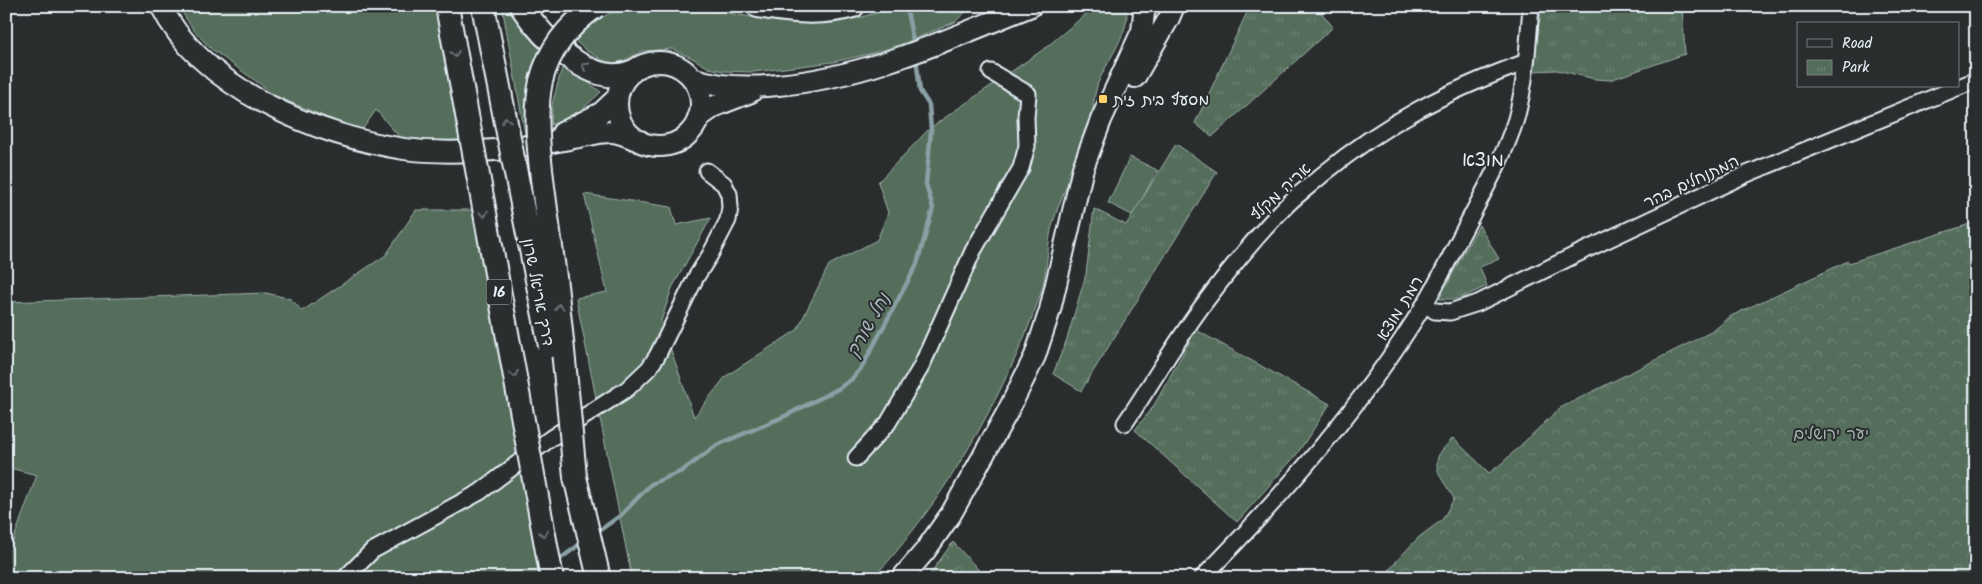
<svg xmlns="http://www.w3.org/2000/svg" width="1982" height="584" viewBox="0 0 1982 584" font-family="Kalam,'Playpen Sans Hebrew',sans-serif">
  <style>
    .grass { fill: #556e5c; stroke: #9eb0aa }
    .forest { fill: url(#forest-crowns); stroke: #9eb0aa }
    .park { fill: url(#park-tufts); stroke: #9eb0aa }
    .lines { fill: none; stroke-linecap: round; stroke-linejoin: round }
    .stream { stroke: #8aa0a5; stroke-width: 4.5 }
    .minor-casing { stroke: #e8f1f8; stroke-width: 19 }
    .major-casing { stroke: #e8f1f8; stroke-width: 24 }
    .highway-casing { stroke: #e8f1f8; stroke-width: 26 }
    .minor { stroke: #2a2d2e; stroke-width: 15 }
    .major { stroke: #2a2d2e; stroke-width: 20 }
    .highway { stroke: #2a2d2e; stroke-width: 22 }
    .highway-bridge-casing { stroke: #e8f1f8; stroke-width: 26; stroke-linecap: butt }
    .highway-bridge { stroke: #2a2d2e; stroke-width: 22 }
    .oneway { stroke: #6c7275 }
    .poi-dot { fill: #ffd166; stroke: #2a2d2e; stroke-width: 2 }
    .labels { text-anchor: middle; stroke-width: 4; stroke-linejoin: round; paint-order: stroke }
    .shield { fill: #2a2d2e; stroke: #afb6bb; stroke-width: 1 }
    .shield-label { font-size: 15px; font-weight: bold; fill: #e8f1f8 }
    .poi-label { font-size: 16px; fill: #e8f1f8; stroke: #2a2d2e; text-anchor: start }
    .street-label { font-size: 16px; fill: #e8f1f8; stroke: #2a2d2e }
    .park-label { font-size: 16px; fill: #a6b6b2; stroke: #2a2d2e }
    .water-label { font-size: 18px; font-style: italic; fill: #aabbc1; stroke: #2a2d2e }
    .quarter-label { font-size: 19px; fill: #e8f1f8; stroke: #2a2d2e }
  </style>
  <defs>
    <pattern id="forest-crowns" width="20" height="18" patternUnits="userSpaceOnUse" patternTransform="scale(1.25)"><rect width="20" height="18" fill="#556e5c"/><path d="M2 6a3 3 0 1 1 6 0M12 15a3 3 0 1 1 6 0" fill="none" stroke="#6d8374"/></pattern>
    <pattern id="park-tufts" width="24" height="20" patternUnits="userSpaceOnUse" patternTransform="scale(1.25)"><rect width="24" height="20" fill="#556e5c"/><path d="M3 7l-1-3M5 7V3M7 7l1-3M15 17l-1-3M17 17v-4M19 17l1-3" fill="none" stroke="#6d8374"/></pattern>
  </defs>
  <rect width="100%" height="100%" fill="#2a2d2e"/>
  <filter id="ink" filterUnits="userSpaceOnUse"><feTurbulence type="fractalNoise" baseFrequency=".02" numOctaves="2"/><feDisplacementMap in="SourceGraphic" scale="10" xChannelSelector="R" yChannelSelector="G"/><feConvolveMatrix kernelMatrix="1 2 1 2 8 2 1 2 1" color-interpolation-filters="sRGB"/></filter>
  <g filter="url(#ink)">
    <path class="grass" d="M178,6H436L463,141L441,143L401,139L376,110L362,130L328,118L278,97L210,48L193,29Z
      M502,6H509L526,34L544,53L531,79L527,103L525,134Z
      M624,6H691L778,22L812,24L858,18L900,6H972L955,22L905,43L873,53L833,62L753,72L723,71L709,68L692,58L672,49L643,51L623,61L614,63L602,60L587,51L575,41C588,24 605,15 624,6Z
      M1096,6H1125C1135,27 1103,66 1097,86C1093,100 1093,116 1088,131C1079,164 1060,195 1051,230C1047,250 1047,273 1041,293C1013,374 966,462 914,529C901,546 888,563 872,578H632L576,298L607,292L584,194L671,207L676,225L711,218L672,288L661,321L694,417L726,376L797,330L829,265L877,240L888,213L878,182L930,128L1044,49Z
      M563,64L601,92L575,116L551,125L552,105Z
      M1130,157L1157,170L1134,216L1108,203Z
      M416,210H477L542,578H6V560L37,475L6,467V302L266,293L291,299L302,311L386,255Z"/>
    <path class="forest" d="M1976,222V578H1383L1399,558L1419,537L1442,520L1454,499C1448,486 1433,473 1438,457C1440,451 1449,443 1453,438L1489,473L1501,464L1560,408L1713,331L1731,316L1848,261L1849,263Z
      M953,542L986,578H927Z"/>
    <path class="park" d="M1250,6H1316L1333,27L1212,137L1195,123Z
      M1542,6H1620L1623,11L1653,6H1682L1685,54L1610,80L1595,79L1557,70L1531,71Z
      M1176,144L1217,172L1081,391L1053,374L1067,339L1086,274L1094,209L1126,225Z
      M1479,225L1499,259L1480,267L1487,286L1459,299H1439Z
      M1196,330L1330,404L1297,454L1237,522L1135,430L1153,407Z"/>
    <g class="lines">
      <path class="stream" d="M906,6L914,46
        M596,533L621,515L651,484L682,471L717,445L783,417L838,389L852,379L862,367L917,264L933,208L926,184L931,130L929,105L920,91L916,57
        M556,562L584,541
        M536,578L544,571"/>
      <defs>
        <path id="minor" d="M1425,304L1435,311L1450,312L1478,303L1577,254L1747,174L1976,80
          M1125,423C1153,382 1178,337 1209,297C1233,265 1259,233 1287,205C1298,194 1311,185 1322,175C1386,122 1449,90 1526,62
          M856,458L888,423L921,367L973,251L1021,168L1027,146L1026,117L1028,94L991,72
          M345,578L372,551L480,492L551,438L627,389L649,368L657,356L696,277L710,255L728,220L730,207L729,194L724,184L707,171
          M1202,578C1284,494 1362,406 1424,305C1439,281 1451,254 1465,228C1483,193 1504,157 1516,119C1526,82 1528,44 1531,6"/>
        <path id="major" d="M161,6C202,89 318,136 404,149C434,153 465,152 495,150C521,148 547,143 574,138C586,136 598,132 611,132C620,132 631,138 640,141
          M617 104a42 42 0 1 1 84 0a42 42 0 1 1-84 0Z
          M1135,77L1169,18L1174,6
          M692,78C720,88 749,88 778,85C869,77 948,39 1031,6
          M698,118L715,106L751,92
          M562,133L601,113L617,98
          M902,578L925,551L951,514L1008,411L1035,356L1050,310L1083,168L1101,120L1142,31L1144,13L1142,6"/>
        <path id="highway" d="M521,6C541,36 591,89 631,72
          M758,6C790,12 822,15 853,6
          M575,477L599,578"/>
      </defs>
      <use href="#minor" class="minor-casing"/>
      <use href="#major" class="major-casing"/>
      <use href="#highway" class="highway-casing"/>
      <use href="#minor" class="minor"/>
      <use href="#major" class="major"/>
      <use href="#highway" class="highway"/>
      <defs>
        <path id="highway-bridge" d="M447,6L552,578
          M483,6L550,346
          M575,477C569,411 563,344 555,277C551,247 547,217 543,187C539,152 534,115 541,81C549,49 570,24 596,6"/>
      </defs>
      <use href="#highway-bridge" class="highway-bridge-casing"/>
      <use href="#highway-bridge" class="highway-bridge"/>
    </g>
    <defs><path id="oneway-chevron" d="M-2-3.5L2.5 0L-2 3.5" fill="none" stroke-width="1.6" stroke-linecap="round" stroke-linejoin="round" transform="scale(1.25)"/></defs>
    <g class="oneway">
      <use href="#oneway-chevron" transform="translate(455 54) rotate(80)"/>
      <use href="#oneway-chevron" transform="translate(585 66) rotate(-150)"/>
      <use href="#oneway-chevron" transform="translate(506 120) rotate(-101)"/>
      <use href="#oneway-chevron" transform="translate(484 214) rotate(79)"/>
      <use href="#oneway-chevron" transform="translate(559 307) rotate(-97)"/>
      <use href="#oneway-chevron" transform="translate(514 374) rotate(79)"/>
      <use href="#oneway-chevron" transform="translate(544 534) rotate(79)"/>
    </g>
  </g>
  <rect class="poi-dot" x="1098" y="94" width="10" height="10" rx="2.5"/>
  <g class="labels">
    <rect class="shield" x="486.5" y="279.5" width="25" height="25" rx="4"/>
    <g class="shield-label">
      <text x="499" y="297">16</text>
    </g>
    <g class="poi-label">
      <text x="1113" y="105">מסעף בית זית</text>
    </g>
    <g class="street-label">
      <text transform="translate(1691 181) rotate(-25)" y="6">המתנחלים בהר</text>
      <text transform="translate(1280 191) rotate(-43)" y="6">אריה מקלף</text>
      <text transform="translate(539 292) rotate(79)" y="6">דרך אריאל שרון</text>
      <text transform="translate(1399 308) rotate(-58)" y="6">רמת מוצא</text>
    </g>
    <g class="park-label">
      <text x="1831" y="439">יער ירושלים</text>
    </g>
    <g class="water-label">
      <text transform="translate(868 325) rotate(-61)" y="6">נחל שורק</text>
    </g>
    <g class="quarter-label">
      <text x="1483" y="166">מוצא</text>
    </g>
  </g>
  <rect width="1982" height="584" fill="none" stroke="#2a2d2e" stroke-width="25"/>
  <rect x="12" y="12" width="1957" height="559" fill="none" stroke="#e8f1f8" stroke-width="2" filter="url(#ink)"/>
  <rect x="1797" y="22" width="162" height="65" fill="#2a2d2e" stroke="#767b7f"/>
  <rect x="1807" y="39" width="25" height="8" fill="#2a2d2e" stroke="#767b7f"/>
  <text x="1842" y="48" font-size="15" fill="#e8f1f8">Road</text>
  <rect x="1807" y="60" width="25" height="15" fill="url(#park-tufts)" stroke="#767b7f"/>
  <text x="1842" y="72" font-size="15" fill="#e8f1f8">Park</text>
</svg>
